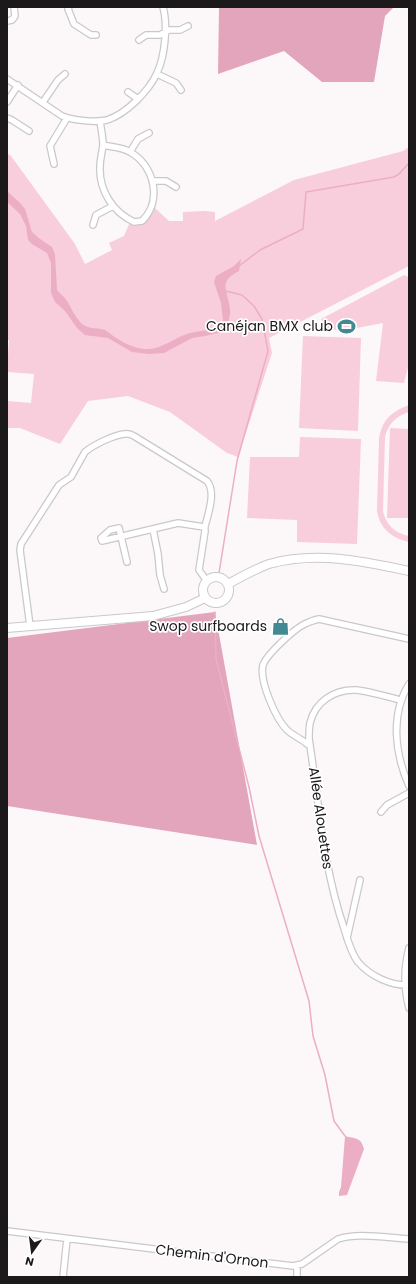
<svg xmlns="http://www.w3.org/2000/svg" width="416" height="1284" viewBox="0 0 416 1284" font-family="Poppins,sans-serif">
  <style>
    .green { fill: #f8cddc }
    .forest { fill: #e3a5bc }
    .water { fill: #ecaec4 }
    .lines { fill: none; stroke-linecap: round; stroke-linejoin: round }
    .stream { stroke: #ecaec4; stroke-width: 1.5 }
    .street-casing { stroke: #cbc8c9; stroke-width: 8 }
    .secondary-casing { stroke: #cbc8c9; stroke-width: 10 }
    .street { stroke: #fff; stroke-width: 5.5 }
    .secondary { stroke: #fff; stroke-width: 8 }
    .labels { text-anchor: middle; stroke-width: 3.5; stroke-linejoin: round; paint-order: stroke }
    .poi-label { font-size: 14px; fill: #1b191a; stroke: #fff; text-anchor: end }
    .street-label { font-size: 14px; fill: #1b191a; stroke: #fff }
  </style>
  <rect width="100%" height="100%" fill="#fcf8fa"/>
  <path class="green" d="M409,147V266L269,338L272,353L238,457L227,453L170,412L128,396L88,401L60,444L20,428H7V401L31,403L34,374L7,372L9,340H7V153L11,156L75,244L85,264L112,250L109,243L124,236L130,222L138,223L151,208H155L169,221H183V212L205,211L215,212V221L294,180L403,151Z
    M404,275L409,277V364L404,383L376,381L383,323L341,331L327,329L321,319Z
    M303,336L361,338L358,431L299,428Z
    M409,405V412C396,416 388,424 385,437L383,511C386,525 395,533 409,536V542C392,538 380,529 377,511L379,439C382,420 391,412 409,405Z
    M390,428L409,429V518H387Z
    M300,437L361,439L357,544L297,542V520L247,518L250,457H299Z"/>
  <path class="forest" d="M219,7H394L385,16L374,82H322L284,51L218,74Z
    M215,612L257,845L7,806V638Z"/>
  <path class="water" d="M7,191L20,203L25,209L32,232L40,239L52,247L55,254L57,290C60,294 65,297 67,301C72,309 75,317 82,324C90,330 97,327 105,330C110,333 114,337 118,339C127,345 139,350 150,349C163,348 174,338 187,334C199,330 214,332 223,321L221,303L214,282L216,276L234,266L241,259L239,271C217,282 228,291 230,309C231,316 227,325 226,331L205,336L192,338L164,353L149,354L132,352L108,338L85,335L77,328L65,311L55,302L51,293V263L47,253L32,244L28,240L26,226L20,214L7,202Z
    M345,1136C356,1139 361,1137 364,1149L347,1195L339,1196V1192L341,1187Z"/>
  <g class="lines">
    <path class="stream" d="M239,266L260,250L303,229L306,192L394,177L399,174L409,163
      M219,573L237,461L268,351L262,319L254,306L242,295L226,291V293
      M215,612L216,659L249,787L259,836L309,1001L313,1036L325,1075L334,1121L345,1136"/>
    <defs>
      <path id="street" d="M69,7L68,9L74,24L91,35H96
        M7,21L12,20L15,16L14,7
        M139,40L146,35H160L169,30H180L188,26
        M157,74L176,83L181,90
        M7,79L62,116C73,120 95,123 107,120C126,114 149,91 157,73C165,56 168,25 163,7
        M128,92L138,99
        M7,102L18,85
        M43,102L58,80L65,74
        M7,118L12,120L29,131
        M100,121C101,129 103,137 103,145C102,153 100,160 100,167C99,191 113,212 134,222L142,221C163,201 154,165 130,152C122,147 111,147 103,145
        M130,152L138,139L149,133
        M54,164L50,146L67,118
        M153,181H166L176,187
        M93,225L96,215L113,206
        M153,529L158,554L160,575L164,589
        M127,562L119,528L110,530L101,538L102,541L178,523L204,527
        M30,626L20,550L21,544L59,485L71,477L85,452C93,445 114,435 124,434C128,433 131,434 134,436L207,481C215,491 210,507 207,519C206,523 204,526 205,531L199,570L207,581
        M409,684C390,715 395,754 409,786
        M401,700C388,697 368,691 356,690C334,689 315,702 310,723C309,728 309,734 309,739C319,802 323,867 344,928C347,938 351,953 358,962C370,976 391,986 409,985
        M310,746C307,744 304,741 300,739C296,736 291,734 287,730C276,719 259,681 263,665C267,654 296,627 307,623C311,621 315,620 319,619L409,639
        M381,812L387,805L409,793
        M347,938L360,880
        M409,948C404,967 404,989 409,1008
        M7,1231L293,1266L302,1264L338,1239C358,1232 388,1238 409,1239
        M297,1266V1277
        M63,1277L67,1239"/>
      <path id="secondary" d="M203 590a13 13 0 1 1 26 0a13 13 0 1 1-26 0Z
        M228,584C241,577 255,569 269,564C316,551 362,561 409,571
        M7,628L153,616L186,607L205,598"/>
    </defs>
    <use href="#street" class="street-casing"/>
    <use href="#secondary" class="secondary-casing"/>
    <use href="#street" class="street"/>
    <use href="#secondary" class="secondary"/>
  </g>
  <defs>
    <symbol id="stadium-bare" viewBox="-9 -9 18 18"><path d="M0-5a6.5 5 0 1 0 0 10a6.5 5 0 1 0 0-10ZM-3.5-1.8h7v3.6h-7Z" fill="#428991" stroke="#fff" stroke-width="2.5" paint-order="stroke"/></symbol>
    <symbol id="shop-bare" viewBox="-9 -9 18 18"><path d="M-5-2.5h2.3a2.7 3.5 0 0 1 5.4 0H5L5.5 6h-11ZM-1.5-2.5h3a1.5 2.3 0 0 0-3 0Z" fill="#428991" stroke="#fff" stroke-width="2.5" paint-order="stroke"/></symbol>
  </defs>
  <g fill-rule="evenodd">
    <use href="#stadium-bare" x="334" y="314" width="25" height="25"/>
    <use href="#shop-bare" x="268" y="614" width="25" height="25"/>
  </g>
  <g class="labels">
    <g class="poi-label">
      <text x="333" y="331">Canéjan BMX club</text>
      <text x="267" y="631">Swop surfboards</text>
    </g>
    <g class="street-label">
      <text transform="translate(321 818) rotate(82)" y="5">Allée Alouettes</text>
      <text transform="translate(212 1256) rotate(7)" y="5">Chemin d'Ornon</text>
    </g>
  </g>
  <rect width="416" height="1284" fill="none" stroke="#1b191a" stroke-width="16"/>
  <g transform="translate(32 1252) rotate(194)" stroke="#ffffff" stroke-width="3" paint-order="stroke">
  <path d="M0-3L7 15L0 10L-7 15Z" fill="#1b191a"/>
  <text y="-6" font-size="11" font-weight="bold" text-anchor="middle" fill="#1b191a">N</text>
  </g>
</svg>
